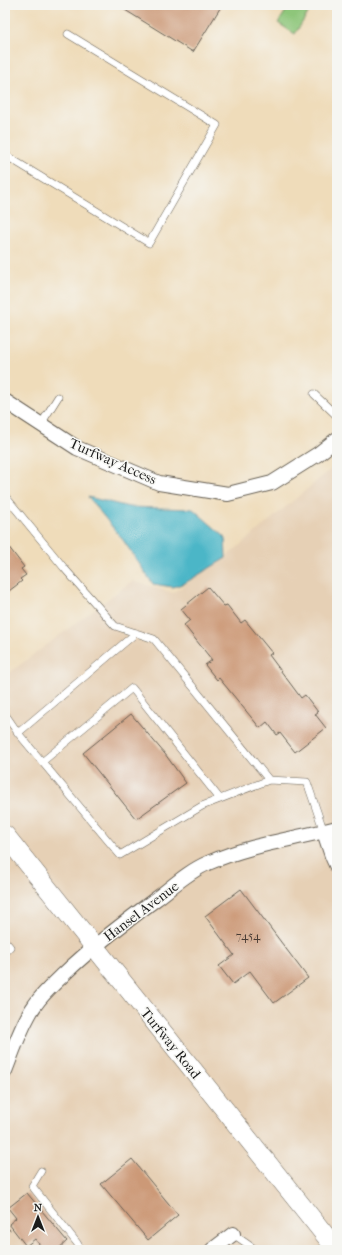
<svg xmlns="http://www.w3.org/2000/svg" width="342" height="1255" viewBox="0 0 342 1255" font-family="'IM FELL French Canon',serif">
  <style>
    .built { fill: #e6d0b5 }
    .green { fill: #8ec67a; stroke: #55714b }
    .water { fill: #4bb6c7; stroke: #346972 }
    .building { fill: #c97 }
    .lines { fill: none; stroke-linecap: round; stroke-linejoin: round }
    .service-casing { stroke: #665f53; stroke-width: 8 }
    .minor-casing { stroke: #665f53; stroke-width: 16 }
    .secondary-casing { stroke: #665f53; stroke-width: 20 }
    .path { stroke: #665f53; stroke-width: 2.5; stroke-dasharray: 1 3; stroke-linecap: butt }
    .service { stroke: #fff; stroke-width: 7 }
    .minor { stroke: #fff; stroke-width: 14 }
    .secondary { stroke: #fff; stroke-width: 19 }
    .labels { text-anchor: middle; stroke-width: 3; stroke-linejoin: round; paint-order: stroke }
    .number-label { font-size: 12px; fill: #483b33 }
    .street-label { font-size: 14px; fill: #1c1c1c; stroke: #f6f6f2 }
  </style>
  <rect width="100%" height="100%" fill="#f6f6f2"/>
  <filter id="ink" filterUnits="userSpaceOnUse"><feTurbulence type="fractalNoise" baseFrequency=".025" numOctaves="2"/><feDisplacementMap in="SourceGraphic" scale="8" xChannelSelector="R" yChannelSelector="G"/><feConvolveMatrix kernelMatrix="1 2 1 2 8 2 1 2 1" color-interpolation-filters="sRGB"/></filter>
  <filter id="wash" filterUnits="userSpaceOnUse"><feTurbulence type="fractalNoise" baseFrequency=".012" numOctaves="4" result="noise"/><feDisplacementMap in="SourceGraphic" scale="16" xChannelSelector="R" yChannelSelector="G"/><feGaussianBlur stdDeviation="0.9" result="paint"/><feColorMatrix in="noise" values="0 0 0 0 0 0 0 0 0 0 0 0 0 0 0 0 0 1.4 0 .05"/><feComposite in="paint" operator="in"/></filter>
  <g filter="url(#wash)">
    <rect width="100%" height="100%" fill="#efdcba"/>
    <path class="built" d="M337,464V1250H5V676L132,581L173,593L232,552Z"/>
    <path class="green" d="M290,5H313L295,34L278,23Z"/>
    <path class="water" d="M88,497L129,507L193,509L225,537L226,558L185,583L173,587L153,584L123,540Z"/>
    <g id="blocks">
      <path class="building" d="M117,5H222L193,52Z
        M5,542L24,567L21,569L26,575L20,579L22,581L5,594Z
        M208,587L224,606L227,605L241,623L245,620L272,653L269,655L301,698L305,695L318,712L315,714L326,728L295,752L280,733L277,735L267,722L260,728L219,678L217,680L205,665L212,660L184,625L190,620L181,609Z
        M131,714L165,754L186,783L136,819L83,753Z
        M241,889L308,978L274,1003L250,971L233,984L219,966L234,955L205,916Z
        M132,1159L178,1215L148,1240L101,1184Z
        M27,1193L67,1241L57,1250H44L35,1239L26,1246L9,1224L16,1218L8,1208Z"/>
    </g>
  </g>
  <g filter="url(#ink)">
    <use href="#blocks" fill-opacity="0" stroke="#665f53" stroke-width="1"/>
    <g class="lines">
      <defs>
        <path id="service" d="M5,155L149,243L217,125L68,34
          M314,394L337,416
          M41,424L58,397
          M5,496L65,569L115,626L154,639L269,780L307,782L324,832
          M5,714L18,733L136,633
          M18,733L120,855L202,806L269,780
          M42,762L132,688L220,799
          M5,941L10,947L5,952
          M41,1171L32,1186L77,1243L81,1250
          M233,1234L256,1250"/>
        <path id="minor" d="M5,401L77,448L159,483L228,494L272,483L318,454L337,439
          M324,832L332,856L337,867
          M5,1071C13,1051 22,1023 35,1005C43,993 54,984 64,974C92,947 124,923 156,899C172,887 189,871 208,863C249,845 294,839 337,828
          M212,1250L233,1234"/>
        <path id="secondary" d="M5,835L337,1250"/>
      </defs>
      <use href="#service" class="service-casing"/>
      <use href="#minor" class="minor-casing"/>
      <use href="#secondary" class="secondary-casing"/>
      <path class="path" d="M9,1230L12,1228"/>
      <use href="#service" class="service"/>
      <use href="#minor" class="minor"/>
      <use href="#secondary" class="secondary"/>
    </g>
  </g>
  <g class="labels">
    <g class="number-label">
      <text x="248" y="940">7454</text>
    </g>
    <g class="street-label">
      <text transform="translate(113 461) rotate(24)" y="5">Turfway Access</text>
      <text transform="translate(141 911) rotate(-37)" y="5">Hansel Avenue</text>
      <text transform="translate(171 1043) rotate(51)" y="5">Turfway Road</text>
    </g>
  </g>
  <rect width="342" height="1255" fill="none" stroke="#f6f6f2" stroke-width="20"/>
  <g transform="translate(38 1217)" stroke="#f6f6f2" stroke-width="3" paint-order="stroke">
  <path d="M0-3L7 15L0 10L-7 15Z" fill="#1c1c1c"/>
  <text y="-6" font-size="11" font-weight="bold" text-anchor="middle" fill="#1c1c1c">N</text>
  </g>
</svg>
